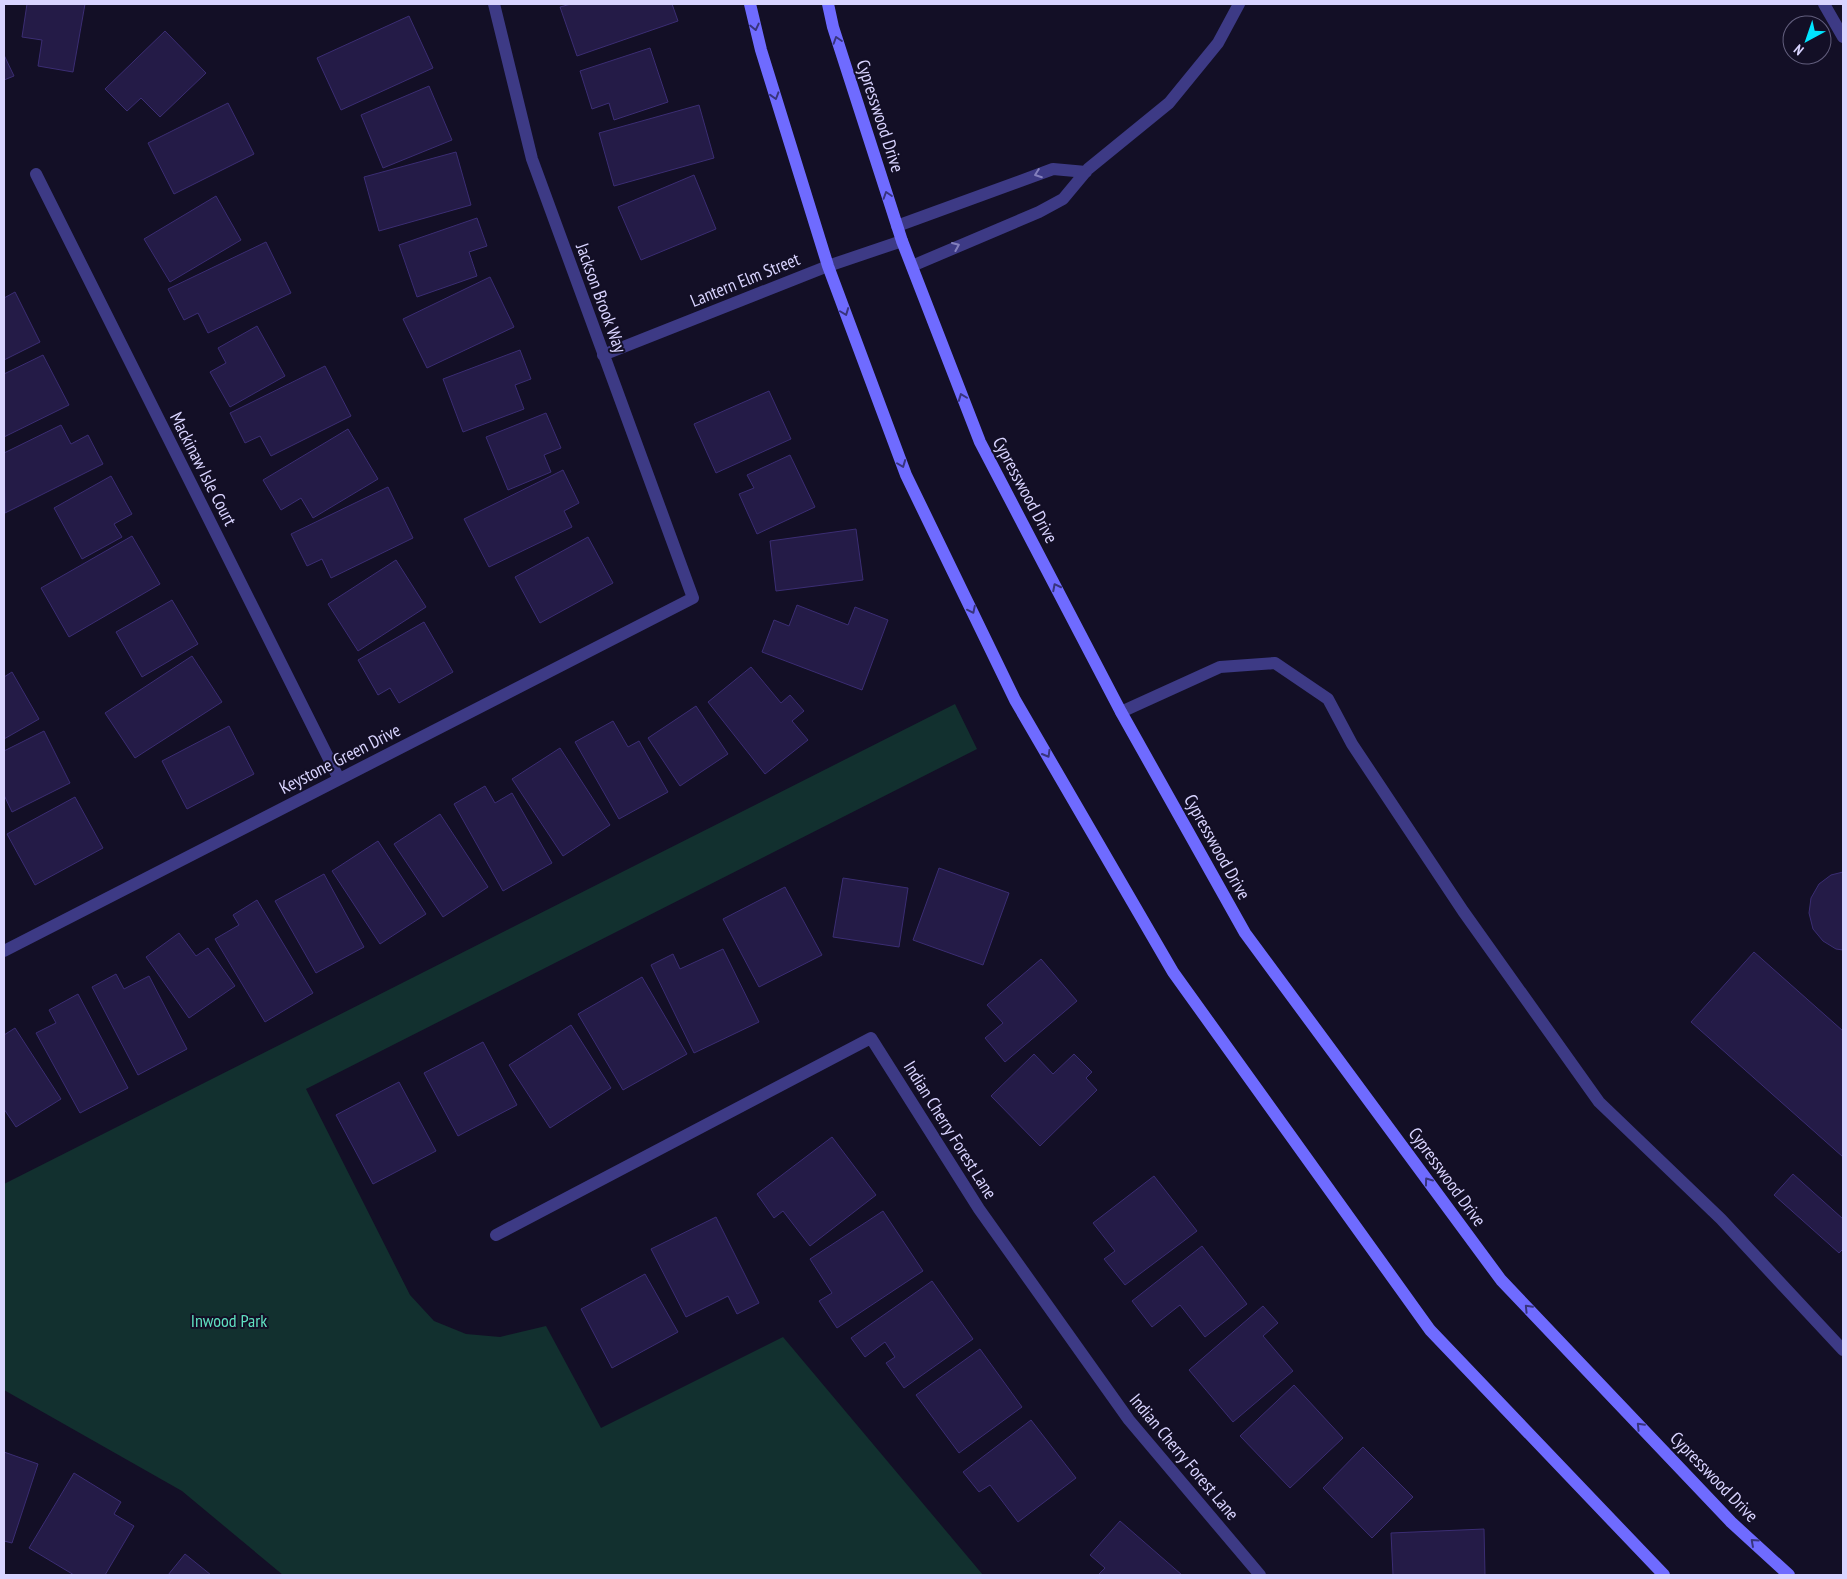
<svg xmlns="http://www.w3.org/2000/svg" width="1847" height="1579" viewBox="0 0 1847 1579" font-family="'PT Sans Narrow',sans-serif">
  <style>
    .green { fill: #12302f }
    .building { fill: #241b47; stroke: #3b2d73 }
    .lines { fill: none; stroke-linecap: round; stroke-linejoin: round }
    .service { stroke: #3d3a85; stroke-width: 12 }
    .minor { stroke: #3d3a85; stroke-width: 12 }
    .secondary { stroke: #6f6bff; stroke-width: 12 }
    .oneway { stroke: #38347d }
    .oneway2 { stroke: #837fbc }
    .labels { text-anchor: middle; stroke-width: 4; stroke-linejoin: round; paint-order: stroke }
    .street-label { font-size: 18px; fill: #d9d4ff; stroke: #130f26 }
    .park-label { font-size: 18px; fill: #5fe0c0; stroke: #130f26 }
  </style>
  <rect width="100%" height="100%" fill="#130f26"/>
  <path class="green" d="M955,704L977,749L306,1089L410,1295L434,1321L466,1334L500,1337L546,1326L601,1428L783,1337L983,1575H283L182,1491L4,1390V1184Z"/>
  <path class="building" d="M27,4H85L73,72L38,66L42,40L22,37Z
    M571,4H672L678,21L577,56L560,7Z
    M409,16L433,68L341,110L317,58Z
    M165,31L206,73L160,117L141,98L127,111L105,89Z
    M650,48L668,102L614,120L609,103L592,109L580,71Z
    M4,55L14,76L4,80Z
    M429,86L452,140L383,168L361,115Z
    M228,103L254,154L174,194L148,143Z
    M699,105L714,158L614,186L599,133Z
    M456,152L471,205L379,231L364,177Z
    M694,175L716,229L641,260L618,207Z
    M216,196L241,240L170,282L144,239Z
    M477,218L487,246L469,252L477,276L417,297L399,245Z
    M266,242L291,293L208,333L198,313L184,320L168,289Z
    M490,277L514,327L427,368L403,319Z
    M15,292L40,342L4,360V298Z
    M257,326L285,376L230,407L210,372L226,363L218,348Z
    M520,350L531,379L515,385L524,409L463,432L443,379Z
    M43,355L69,405L4,437V374Z
    M325,366L351,416L271,456L260,436L245,443L230,413Z
    M769,391L791,439L716,473L694,424Z
    M546,413L561,448L544,455L551,472L508,490L486,437Z
    M61,425L71,444L88,435L103,464L5,513L4,453Z
    M348,429L378,479L313,518L301,498L281,510L263,480Z
    M790,455L815,507L757,534L739,494L754,488L747,475Z
    M563,470L579,503L564,511L572,527L489,567L464,519Z
    M111,476L132,514L114,524L122,537L82,559L54,508Z
    M388,487L413,538L331,578L322,559L307,566L291,534Z
    M856,529L863,580L776,591L770,541Z
    M132,536L160,584L69,637L41,588Z
    M588,537L613,583L540,623L515,577Z
    M396,560L426,607L358,651L328,604Z
    M172,600L198,644L142,677L116,632Z
    M797,605L848,625L855,607L888,620L862,690L762,652L774,620L789,626Z
    M424,622L453,672L399,703L390,688L378,695L358,660Z
    M192,656L222,702L135,758L105,713Z
    M751,667L781,703L790,695L804,711L792,721L808,740L765,774L708,702Z
    M12,672L39,719L4,739V677Z
    M696,706L728,754L680,786L648,738Z
    M613,721L628,747L639,741L668,792L619,819L575,742Z
    M229,726L254,774L187,809L162,761Z
    M44,731L70,783L12,812L4,795V751Z
    M560,748L610,825L563,856L512,779Z
    M485,786L495,803L512,793L552,863L503,891L454,804Z
    M75,797L103,848L35,885L7,834Z
    M440,814L488,887L443,917L394,844Z
    M378,841L426,914L380,944L332,871Z
    M939,868L1009,893L983,965L913,940Z
    M1843,872V950L1836,949L1823,941L1813,929L1809,913L1811,898L1819,884L1831,875Z
    M324,874L364,947L316,973L275,901Z
    M843,878L908,888L899,947L833,937Z
    M785,887L822,955L759,987L723,919Z
    M257,900L313,993L265,1022L215,939L239,925L233,915Z
    M179,933L196,956L208,948L235,986L189,1018L146,957Z
    M723,949L759,1022L694,1053L651,965L673,954L680,969Z
    M1754,952L1843,1031V1157L1691,1022Z
    M1041,959L1077,1001L1005,1062L985,1038L1003,1023L987,1005Z
    M116,974L124,989L149,976L187,1049L138,1075L92,987Z
    M642,977L687,1054L623,1090L578,1014Z
    M78,994L128,1088L80,1113L36,1033L56,1023L49,1010Z
    M571,1025L611,1088L550,1128L509,1065Z
    M15,1028L61,1099L16,1127L4,1109V1035Z
    M483,1042L517,1105L458,1136L424,1073Z
    M1034,1054L1053,1074L1074,1054L1092,1072L1086,1078L1097,1090L1040,1146L991,1096Z
    M399,1082L436,1151L373,1184L336,1115Z
    M832,1137L876,1195L810,1246L783,1211L774,1218L757,1194Z
    M1793,1174L1843,1219V1249L1839,1253L1774,1195Z
    M1154,1176L1197,1231L1125,1285L1104,1259L1115,1251L1093,1223Z
    M883,1211L923,1271L837,1328L819,1301L832,1293L810,1259Z
    M716,1217L759,1303L737,1314L728,1296L686,1317L651,1249Z
    M1202,1246L1247,1304L1205,1337L1180,1305L1152,1327L1132,1301Z
    M645,1274L678,1332L612,1368L581,1309Z
    M932,1281L973,1339L904,1388L886,1363L895,1357L885,1342L865,1357L851,1338Z
    M1263,1306L1278,1323L1263,1336L1293,1371L1233,1422L1189,1370Z
    M980,1349L1022,1407L959,1453L916,1395Z
    M1294,1385L1343,1438L1290,1488L1240,1436Z
    M1031,1420L1076,1478L1018,1522L990,1485L979,1492L963,1472Z
    M1363,1447L1413,1497L1372,1538L1323,1488Z
    M4,1452L38,1464L12,1543L4,1541Z
    M74,1473L121,1502L114,1514L134,1526L105,1575H74L29,1548Z
    M1120,1521L1182,1575H1098L1105,1568L1090,1555Z
    M1484,1529L1485,1575H1393L1391,1533Z
    M185,1554L211,1575H168Z"/>
  <g class="lines">
    <path class="service" d="M1824,4L1843,37
      M897,226L1053,169L1086,172
      M912,266L1039,212L1063,199L1088,169L1169,103L1218,43L1239,4
      M1121,712L1220,667L1275,663L1328,699L1352,744L1463,911L1599,1102L1721,1219L1843,1350"/>
    <path class="minor" d="M36,174L339,779
      M603,355L828,266L902,241
      M4,951L693,598L532,159L494,4
      M496,1235L871,1038L979,1209L1129,1420L1260,1575"/>
    <path class="secondary" d="M750,4L761,50L828,266L906,475L1015,700L1173,972L1430,1330L1664,1575
      M828,4L833,27L902,241L980,442L1121,712L1245,933L1501,1280L1731,1522L1789,1575"/>
  </g>
  <defs><path id="oneway-chevron" d="M-2-3.5L2.5 0L-2 3.5" fill="none" stroke-width="1.6" stroke-linecap="round" stroke-linejoin="round" transform="scale(1.25)"/></defs>
  <g class="oneway">
    <use href="#oneway-chevron" transform="translate(755 27) rotate(77)"/>
    <use href="#oneway-chevron" transform="translate(837 40) rotate(-108)"/>
    <use href="#oneway-chevron" transform="translate(775 96) rotate(73)"/>
    <use href="#oneway-chevron" transform="translate(887 195) rotate(-108)"/>
    <use href="#oneway-chevron" transform="translate(845 312) rotate(69)"/>
    <use href="#oneway-chevron" transform="translate(962 397) rotate(-111)"/>
    <use href="#oneway-chevron" transform="translate(902 464) rotate(69)"/>
    <use href="#oneway-chevron" transform="translate(1056 587) rotate(-117)"/>
    <use href="#oneway-chevron" transform="translate(972 610) rotate(64)"/>
    <use href="#oneway-chevron" transform="translate(1047 754) rotate(60)"/>
    <use href="#oneway-chevron" transform="translate(1428 1181) rotate(-126)"/>
    <use href="#oneway-chevron" transform="translate(1528 1308) rotate(-134)"/>
    <use href="#oneway-chevron" transform="translate(1640 1426) rotate(-134)"/>
    <use href="#oneway-chevron" transform="translate(1754 1542) rotate(-138)"/>
  </g>
  <g class="oneway2">
    <use href="#oneway-chevron" transform="translate(1038 174) rotate(160)"/>
    <use href="#oneway-chevron" transform="translate(956 246) rotate(-23)"/>
  </g>
  <g class="labels">
    <g class="street-label">
      <text transform="translate(880 116) rotate(72)" y="6">Cypresswood Drive</text>
      <text transform="translate(745 280) rotate(-22)" y="6">Lantern Elm Street</text>
      <text transform="translate(601 298) rotate(70)" y="6">Jackson Brook Way</text>
      <text transform="translate(203 469) rotate(63)" y="6">Mackinaw Isle Court</text>
      <text transform="translate(1025 490) rotate(62)" y="6">Cypresswood Drive</text>
      <text transform="translate(340 759) rotate(-27)" y="6">Keystone Green Drive</text>
      <text transform="translate(1217 847) rotate(61)" y="6">Cypresswood Drive</text>
      <text transform="translate(950 1130) rotate(58)" y="6">Indian Cherry Forest Lane</text>
      <text transform="translate(1447 1177) rotate(54)" y="6">Cypresswood Drive</text>
      <text transform="translate(1184 1457) rotate(50)" y="6">Indian Cherry Forest Lane</text>
      <text transform="translate(1714 1477) rotate(46)" y="6">Cypresswood Drive</text>
    </g>
    <g class="park-label">
      <text x="229" y="1327">Inwood Park</text>
    </g>
  </g>
  <rect width="1847" height="1579" fill="none" stroke="#d9d4ff" stroke-width="10"/>
  <g transform="translate(1807 40) rotate(220)"><circle r="24" fill="#130f26" stroke="#625e7d"/>
  <path d="M0-4L9 19L0 12L-9 19Z" fill="#00e5ff"/>
  <text y="-8" font-size="14" font-weight="bold" text-anchor="middle" fill="#d9d4ff">N</text>
  </g>
</svg>
